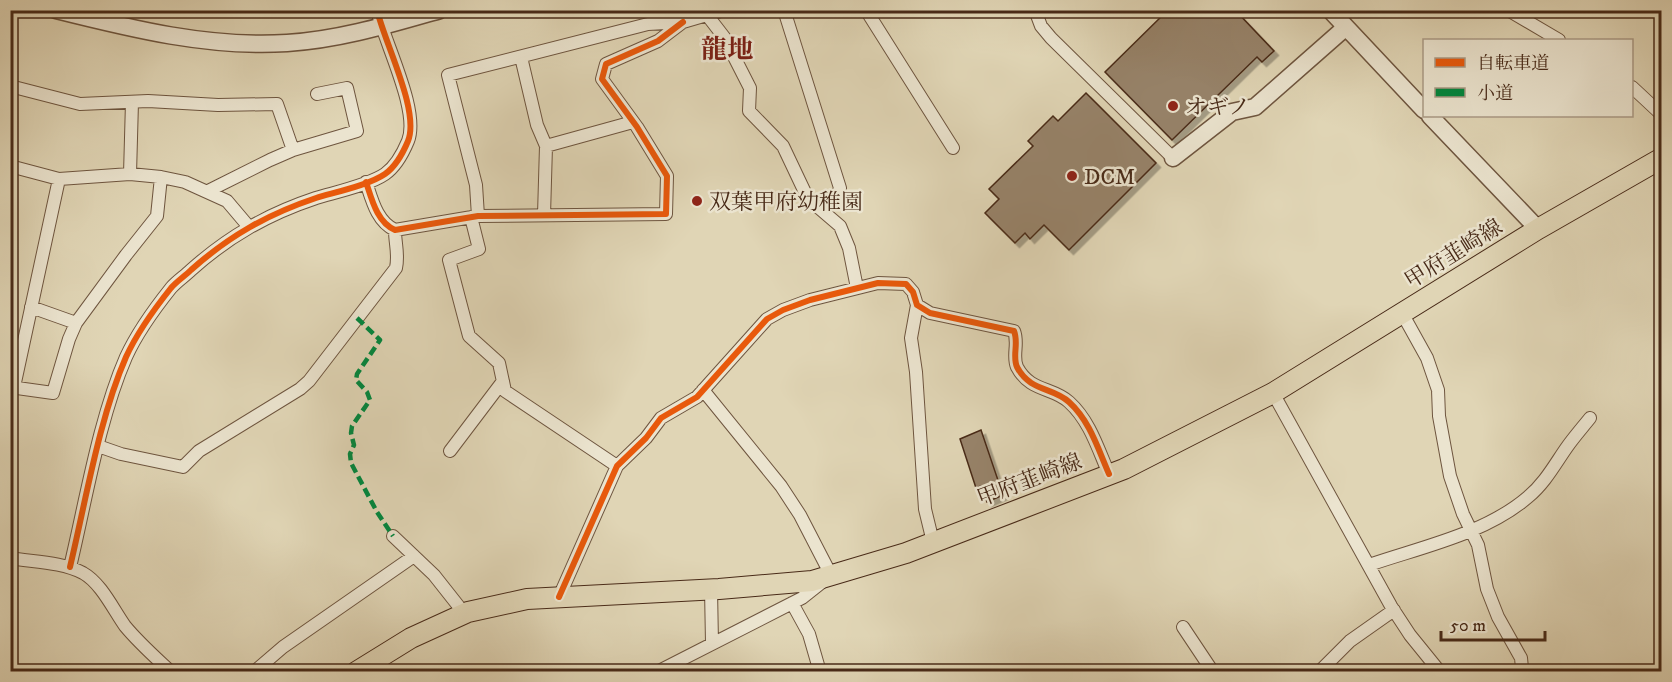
<svg xmlns="http://www.w3.org/2000/svg" width="1672" height="682" viewBox="0 0 1672 682" font-family="'IM FELL DW Pica','Noto Serif JP',serif">
  <style>
    .building { fill: #97836a; stroke: #482a18; stroke-width: 1.5; filter: url(#shadow) }
    .lines { fill: none; stroke-linecap: round; stroke-linejoin: round }
    .minor-casing { stroke: #6e553f; stroke-width: 14 }
    .tertiary-casing { stroke: #6e553f; stroke-width: 19 }
    .primary-casing { stroke: #482a18; stroke-width: 22 }
    .minor { stroke: #ebe4cf; stroke-width: 12 }
    .tertiary { stroke: #ebe4cf; stroke-width: 16 }
    .primary { stroke: #e0d5b5; stroke-width: 20 }
    .quiet { stroke: #00873e; stroke-width: 4.5; stroke-dasharray: 9 4.5; stroke-linecap: butt }
    .cycleway-casing { stroke: #ebe4cf; stroke-width: 10 }
    .cycleway { stroke: #e8590c; stroke-width: 6 }
    .poi-dot { fill: #8f2418; stroke: #ebe4cf; stroke-width: 2 }
    .labels { text-anchor: middle; stroke-width: 5; stroke-linejoin: round; paint-order: stroke }
    .poi-label { font-size: 22px; fill: #482a18; stroke: #ebe4cf; text-anchor: start }
    .street-label { font-size: 22px; fill: #482a18; stroke: #ebe4cf }
    .quarter-label { font-size: 26px; font-weight: bold; fill: #7a1f14; stroke: #ebe4cf }
  </style>
  <defs>
    <filter id="shadow"><feDropShadow dx="4.5" dy="4.5" stdDeviation="0" flood-color="#0004"/></filter>
  </defs>
  <rect width="100%" height="100%" fill="#e0d5b5"/>
  <filter id="stains"><feTurbulence type="fractalNoise" baseFrequency=".00333" numOctaves="4"/><feColorMatrix values="0 0 0 0 .2 0 0 0 0 .09 0 0 0 0 .02 0 0 0 .5 -.17"/></filter>
  <radialGradient id="worn" r=".72"><stop offset=".6" stop-color="#630" stop-opacity="0"/><stop offset="1" stop-color="#630" stop-opacity=".3"/></radialGradient>
  <path class="building" d="M1168,10H1235L1274,51L1262,62L1257,57L1172,140L1105,72Z
    M1086,93L1156,163L1069,250L1044,225L1030,239L1025,233L1015,243L985,213L999,199L989,189L1033,146L1028,141L1053,116L1058,121Z
    M981,430L1003,495L987,502L981,486L976,488L960,439Z"/>
  <g class="lines">
    <defs>
      <path id="minor" d="M866,10L953,148
        M1035,10L1041,26L1051,38L1173,158
        M1508,10L1559,40
        M707,15L724,37L750,88L749,111L783,146L810,203L819,208L836,199L840,188L784,10
        M521,57L537,125L546,146L633,122
        M10,86L80,104L148,101L218,105L277,104L293,150
        M1632,87L1662,115
        M10,166L59,179L130,174L161,177L185,182L227,201L249,227
        M130,174L132,102
        M366,182C372,200 377,222 395,230L478,216L666,214L667,176L637,127L602,79L606,64L658,41L683,22
        M208,191L270,160L293,150L357,131L347,88L317,94
        M819,208L840,226L849,248L857,288
        M544,215L546,146
        M478,216L476,185L448,75L648,24L683,22L724,10
        M471,217L479,249L449,260L469,336L499,363L505,391L617,466
        M917,305L911,338L916,372L925,509L933,542
        M31,307L76,323
        M1402,313L1427,358L1438,390L1439,416L1450,476L1463,514L1478,545L1487,589L1498,617L1521,658L1522,668L1519,672
        M10,387L53,393L69,339L76,323L126,255L157,216L161,177
        M14,387L59,179
        M1273,393L1391,606L1410,635L1440,672
        M98,446L121,454L183,467L199,451L300,389L309,381L396,268C399,254 395,244 395,230
        M450,451L503,381
        M393,536L434,575L464,613
        M10,558C34,562 62,562 83,573C101,583 113,609 125,626C139,643 155,657 171,672
        M1369,565C1421,547 1485,534 1528,497C1545,483 1555,464 1567,447C1574,437 1582,428 1590,418
        M70,567C86,500 99,419 126,357C137,333 155,308 171,288C177,281 185,276 191,270C229,236 268,214 316,198C336,192 369,185 385,174C395,167 403,153 408,141C420,111 385,44 377,10
        M711,589L712,643
        M559,597L617,466L646,438L661,418L697,397L767,319L783,310L810,300L878,283L906,284L913,292L917,305L930,313L1014,331C1019,343 1012,356 1017,367C1030,392 1053,387 1069,402C1090,421 1098,449 1109,474
        M792,603L809,634L820,672
        M1183,627L1213,672
        M254,672L283,647L414,556
        M657,672L802,598L831,575L800,515L781,486L703,390
        M1319,672L1350,641L1394,610"/>
      <path id="tertiary" d="M56,10C132,29 209,48 287,43C339,40 391,24 440,10
        M1330,10L1424,110
        M1430,116L1538,229
        M1173,158L1232,112L1255,107L1346,27"/>
      <path id="primary" d="M356,672L411,638L468,612L527,599L719,589L812,581L906,553L1124,469L1273,393L1538,229L1662,158"/>
    </defs>
    <use href="#minor" class="minor-casing"/>
    <use href="#tertiary" class="tertiary-casing"/>
    <use href="#primary" class="primary-casing"/>
    <use href="#minor" class="minor"/>
    <use href="#tertiary" class="tertiary"/>
    <use href="#primary" class="primary"/>
    <path class="quiet" d="M357,318L380,340L357,374L356,380L367,392L370,400L352,426L351,433L354,445L350,454L351,463L377,512L393,536"/>
    <defs>
      <path id="cycleway" d="M366,182C372,200 377,222 395,230L478,216L666,214L667,176L637,127L602,79L606,64L658,41L683,22
        M70,567C86,500 99,419 126,357C137,333 155,308 171,288C177,281 185,276 191,270C229,236 268,214 316,198C336,192 369,185 385,174C395,167 403,153 408,141C420,111 385,44 377,10
        M559,597L617,466L646,438L661,418L697,397L767,319L783,310L810,300L878,283L906,284L913,292L917,305L930,313L1014,331C1019,343 1012,356 1017,367C1030,392 1053,387 1069,402C1090,421 1098,449 1109,474"/>
    </defs>
    <use href="#cycleway" class="cycleway-casing"/>
    <use href="#cycleway" class="cycleway"/>
  </g>
  <g class="poi-dot">
    <circle cx="1173" cy="106" r="6"/>
    <circle cx="1072" cy="176" r="6"/>
    <circle cx="697" cy="201" r="6"/>
  </g>
  <g class="labels">
    <g class="poi-label">
      <text x="1185" y="114">オギノ</text>
      <text x="1084" y="184">DCM</text>
      <text x="709" y="209">双葉甲府幼稚園</text>
    </g>
    <g class="street-label">
      <text transform="translate(1453 253) rotate(-32)" y="8">甲府韮崎線</text>
      <text transform="translate(1029 479) rotate(-21)" y="8">甲府韮崎線</text>
    </g>
    <g class="quarter-label">
      <text x="727" y="58">龍地</text>
    </g>
  </g>
  <rect width="1672" height="682" fill="none" stroke="#e0d5b5" stroke-width="36"/>
  <rect x="12" y="12" width="1648" height="658" fill="none" stroke="#482a18" stroke-width="3"/>
  <rect x="18" y="18" width="1636" height="646" fill="none" stroke="#482a18" stroke-width="1.5"/>
  <rect x="1423" y="39" width="210" height="78" fill="#ebe4cf" stroke="#aa9a86" stroke-width="1.5"/>
  <rect x="1435" y="58" width="30" height="9" fill="#e8590c" stroke="#aa9a86" stroke-width="1.5"/>
  <text x="1477" y="69" font-size="18" fill="#482a18">自転車道</text>
  <rect x="1435" y="88" width="30" height="9" fill="#00873e" stroke="#aa9a86" stroke-width="1.5"/>
  <text x="1477" y="99" font-size="18" fill="#482a18">小道</text>
  <path d="M1441 631v9h104v-9" fill="none" stroke="#482a18" stroke-width="3"/>
  <text x="1450" y="631" font-size="18" fill="#482a18" stroke="#ebe4cf" stroke-width="4.5" paint-order="stroke">50 m</text>
  <rect width="100%" height="100%" filter="url(#stains)"/>
  <rect width="100%" height="100%" fill="url(#worn)"/>
</svg>
